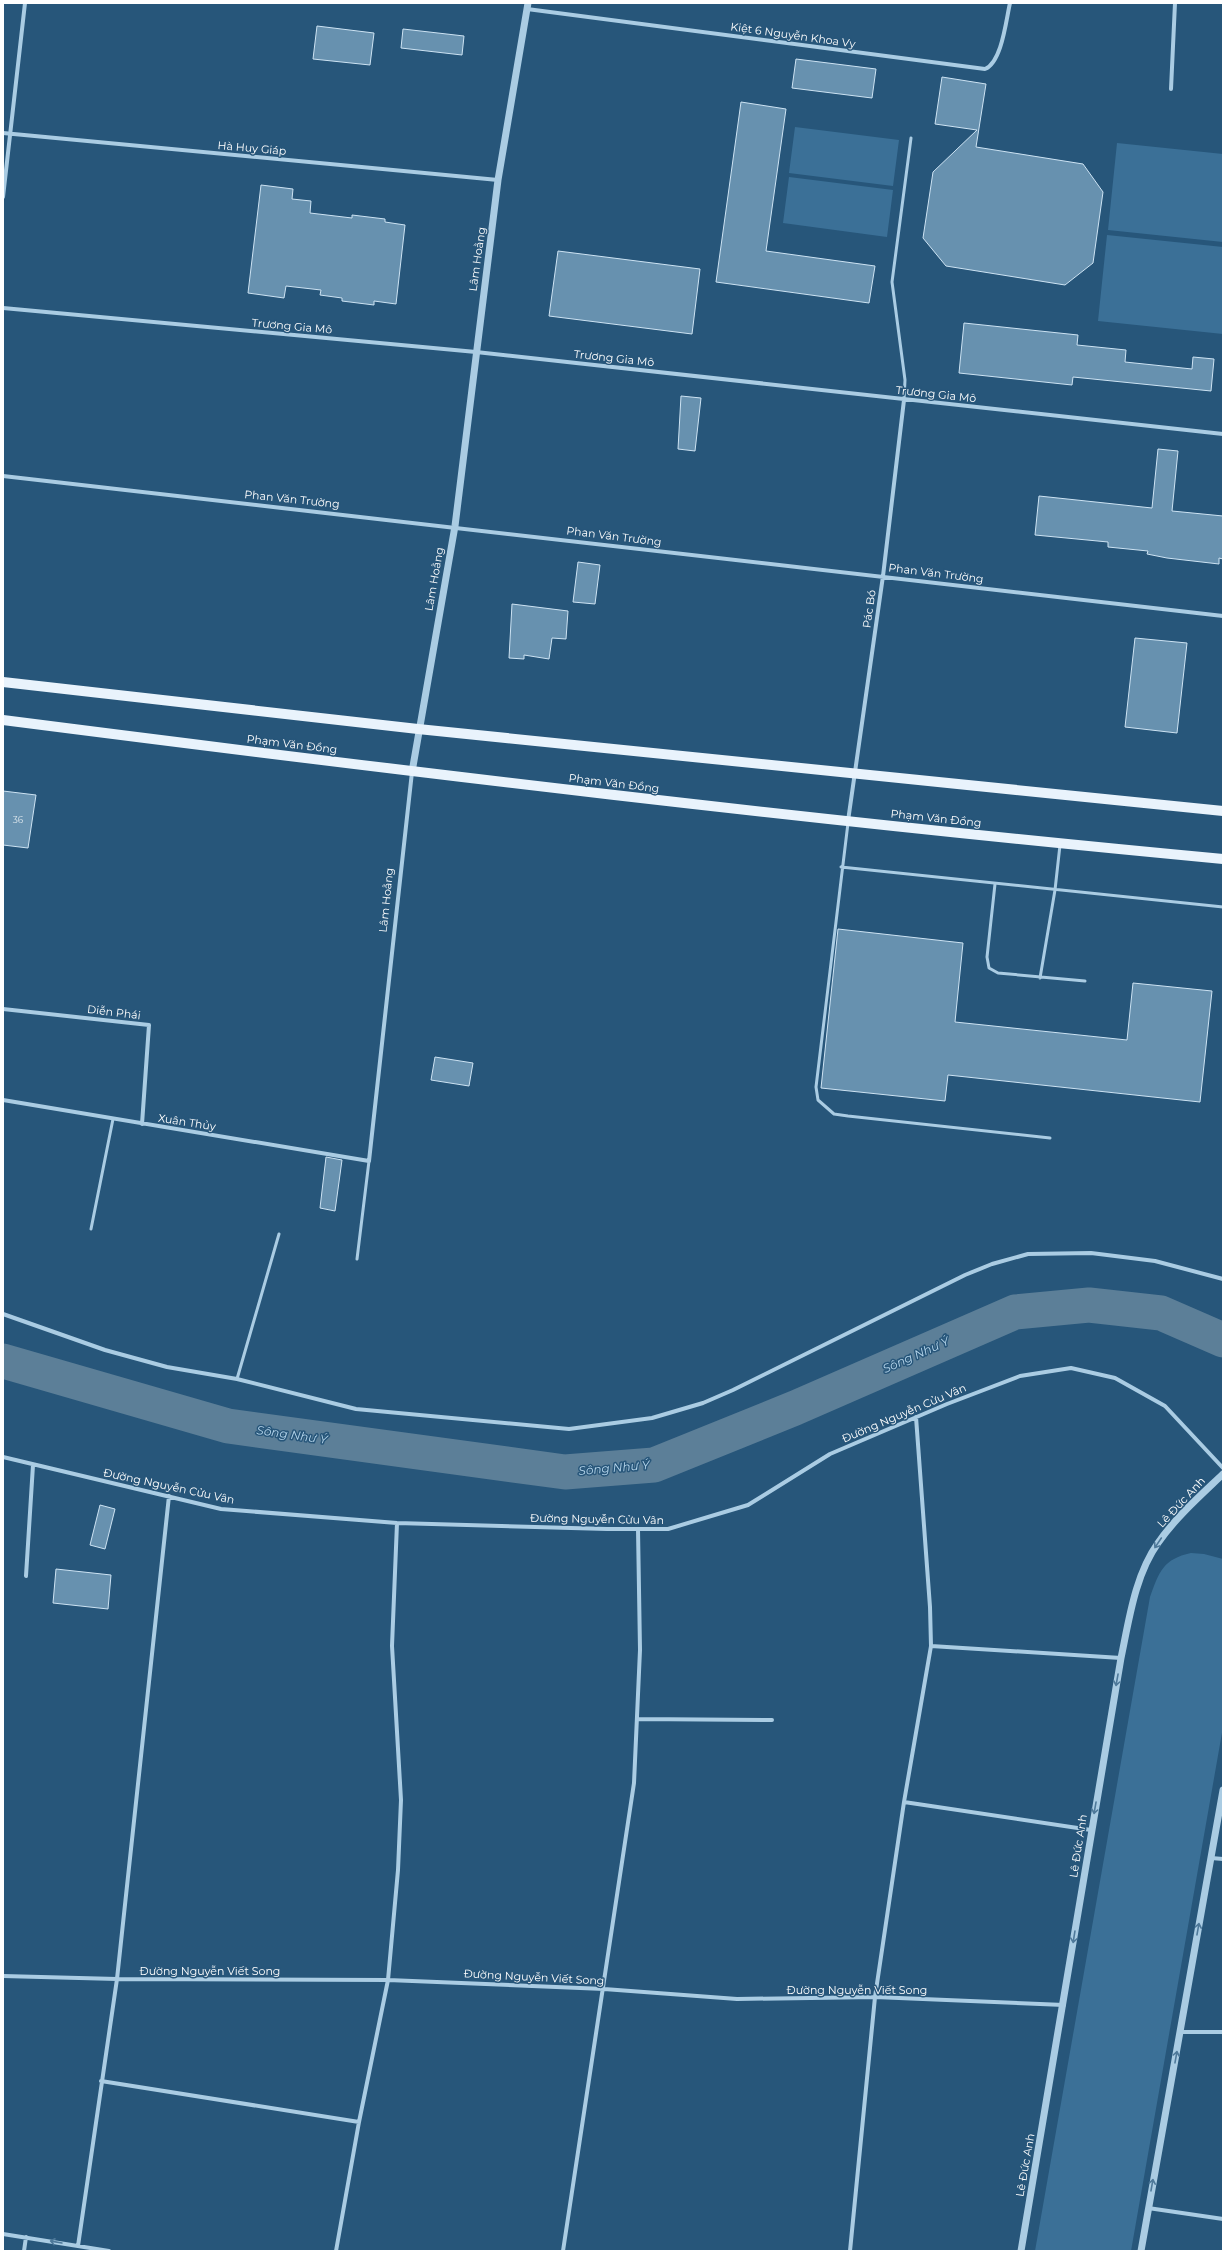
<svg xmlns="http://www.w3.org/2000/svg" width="1226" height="2254" viewBox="0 0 1226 2254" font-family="Montserrat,sans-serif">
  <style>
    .grass { fill: #3b7097 }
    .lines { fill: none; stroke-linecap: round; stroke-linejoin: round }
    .river { stroke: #5c7f98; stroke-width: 35 }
    .building { fill: #6791af; stroke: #cde3f3 }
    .service { stroke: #aacce3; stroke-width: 3 }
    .minor { stroke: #aacce3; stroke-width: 4 }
    .tertiary { stroke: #aacce3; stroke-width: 7 }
    .primary { stroke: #e9f3fc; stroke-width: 10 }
    .oneway { stroke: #4e799a }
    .labels { text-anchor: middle; stroke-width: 3; stroke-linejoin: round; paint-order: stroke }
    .number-label { font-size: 9px; fill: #d9e4eb }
    .street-label { font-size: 11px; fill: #fff; stroke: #27567a }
    .water-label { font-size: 12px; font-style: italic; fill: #b5d5eb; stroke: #27567a }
  </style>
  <rect width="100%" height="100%" fill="#27567a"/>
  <path class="grass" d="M795,127L899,140L893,186L789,173Z
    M1117,143L1223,154V242L1108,230Z
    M789,177L893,190L887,237L783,223Z
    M1107,235L1223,247V334L1098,321Z
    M1191,1553L1204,1554L1223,1559V1727L1131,2251H1035L1150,1597C1159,1572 1163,1559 1191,1553Z"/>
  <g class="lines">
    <path class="river" d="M3,1361L228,1426L565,1472L654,1465L795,1408L1015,1312L1089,1305L1161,1313L1223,1340"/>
  </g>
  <path class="building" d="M317,26L374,33L370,65L313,59Z
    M403,29L464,36L462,55L401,48Z
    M796,59L876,69L872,98L792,88Z
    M942,77L986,84L976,147L1083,164L1103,192L1093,263L1065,285L946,266L923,238L933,172L977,130L935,124Z
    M741,102L786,109L766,251L875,266L869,303L716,282Z
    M261,185L293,189L292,199L311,201L310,213L352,218V215L385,219V222L405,225L396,304L374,301V305L342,301V298L320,295L321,290L286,286L284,298L248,293Z
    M558,251L700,269L692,334L549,316Z
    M964,323L1078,335L1077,345L1126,350L1125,362L1192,369L1193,357L1214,359L1211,391L1073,377L1072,385L959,373Z
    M681,396L701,398L695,451L678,449Z
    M1158,449L1178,451L1172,511L1223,516V559L1219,558V564L1167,558L1147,554L1148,551L1108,547V542L1035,535L1039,496L1152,508Z
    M578,562L600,565L595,604L573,602Z
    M512,604L568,611L566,639L552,638L549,659L524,655V659L509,658Z
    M1135,638L1187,643L1177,733L1125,727Z
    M3,791L36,795L28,848L3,845Z
    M838,929L963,943L955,1022L1127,1040L1133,983L1212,991L1200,1102L948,1075L945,1101L821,1088Z
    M435,1057L473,1063L469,1086L431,1080Z
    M326,1157L342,1160L335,1211L320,1208Z
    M100,1505L115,1509L105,1549L90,1545Z
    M56,1569L111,1575L108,1609L53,1603Z"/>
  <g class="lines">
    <path class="service" d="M904,400L905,380L892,282L911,138
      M848,823L816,1087L818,1100L834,1114L848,1116L1050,1138
      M841,867L1223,907
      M995,884L987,957L989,968L998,973L1085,981
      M1040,978L1055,890L1060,845
      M91,1229L113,1119
      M357,1259L369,1161
      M237,1379L279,1234"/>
    <path class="minor" d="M527,9L985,69C1002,62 1006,20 1010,3
      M1171,89L1175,3
      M3,133L498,180
      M3,197L25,3
      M3,308L476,352L1223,434
      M3,476L1223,616
      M848,821L883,576L904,400
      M3,1009L149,1025L142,1124
      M3,1100L369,1161L412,772
      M3,1314L105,1350L167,1367L237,1379L356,1409L569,1429L652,1418L703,1403L733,1390L965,1275L992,1264L1028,1254L1091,1253L1155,1261L1223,1279
      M3,1457L221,1509L397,1523L607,1529H668L748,1505L830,1454L947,1404L1020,1376L1071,1368L1115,1378L1165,1406L1223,1468
      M26,1576L33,1465
      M931,1646L1121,1658
      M637,1719L772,1720
      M904,1802L1091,1830
      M1211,1858L1223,1859
      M3,1976L117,1979L388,1980L604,1989L737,1999L875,1997L1064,2005
      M1180,2032H1223
      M101,2081L359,2122
      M1148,2208L1223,2219
      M3,2234L109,2251
      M78,2246L117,1979L169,1496
      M24,2251L26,2237
      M336,2251L359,2122L388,1980L398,1870L401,1800L392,1646L397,1523
      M563,2251L634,1783L640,1650L638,1529
      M850,2251L875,1997L904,1802L931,1646L930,1607L916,1417"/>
    <path class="tertiary" d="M412,772L455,526L498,180L528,3
      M1021,2251L1121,1658C1129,1620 1135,1575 1158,1543C1176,1517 1200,1496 1223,1474
      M1141,2251L1223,1790"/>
    <path class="primary" d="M3,682L418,729L1223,811
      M3,720C409,772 815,821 1223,859"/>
  </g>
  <defs><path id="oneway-shaft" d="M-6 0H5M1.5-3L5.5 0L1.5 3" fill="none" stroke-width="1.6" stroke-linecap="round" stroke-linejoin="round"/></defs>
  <g class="oneway">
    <use href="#oneway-shaft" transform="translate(1158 1543) rotate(124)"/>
    <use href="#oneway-shaft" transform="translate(1117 1680) rotate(100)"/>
    <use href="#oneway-shaft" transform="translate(1095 1808) rotate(100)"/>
    <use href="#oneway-shaft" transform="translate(1198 1929) rotate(-80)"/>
    <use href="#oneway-shaft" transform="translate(1074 1937) rotate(99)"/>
    <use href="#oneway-shaft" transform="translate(1176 2057) rotate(-80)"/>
    <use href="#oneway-shaft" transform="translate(1152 2185) rotate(-80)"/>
    <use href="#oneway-shaft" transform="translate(56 2242) rotate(-170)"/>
  </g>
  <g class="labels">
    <g class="number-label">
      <text x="18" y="823">36</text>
    </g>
    <g class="street-label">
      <text transform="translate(793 35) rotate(8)" y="4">Kiệt 6 Nguyễn Khoa Vy</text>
      <text transform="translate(252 148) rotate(5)" y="4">Hà Huy Giáp</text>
      <text transform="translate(477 259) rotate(-82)" y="4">Lâm Hoằng</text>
      <text transform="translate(292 326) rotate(5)" y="4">Trương Gia Mô</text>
      <text transform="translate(614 358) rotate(6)" y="4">Trương Gia Mô</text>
      <text transform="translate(936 394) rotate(6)" y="4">Trương Gia Mô</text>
      <text transform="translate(292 499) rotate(6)" y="4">Phan Văn Trường</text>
      <text transform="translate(614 536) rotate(7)" y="4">Phan Văn Trường</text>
      <text transform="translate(936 573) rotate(7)" y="4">Phan Văn Trường</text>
      <text transform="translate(434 579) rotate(-80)" y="4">Lâm Hoằng</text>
      <text transform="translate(869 609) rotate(-82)" y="4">Pác Bó</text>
      <text transform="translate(292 744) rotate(7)" y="4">Phạm Văn Đồng</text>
      <text transform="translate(614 783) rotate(7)" y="4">Phạm Văn Đồng</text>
      <text transform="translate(936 818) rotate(6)" y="4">Phạm Văn Đồng</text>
      <text transform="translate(386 900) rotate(-84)" y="4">Lâm Hoằng</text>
      <text transform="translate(114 1012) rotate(7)" y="4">Diễn Phái</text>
      <text transform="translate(187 1122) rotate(9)" y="4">Xuân Thủy</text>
      <text transform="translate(904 1413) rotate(-23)" y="4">Đường Nguyễn Cửu Vân</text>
      <text transform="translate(169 1486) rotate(12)" y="4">Đường Nguyễn Cửu Vân</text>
      <text transform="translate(1181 1502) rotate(-47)" y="4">Lê Đức Anh</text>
      <text transform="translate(597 1519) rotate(1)" y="4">Đường Nguyễn Cửu Vân</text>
      <text transform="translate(1078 1846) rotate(-81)" y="4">Lê Đức Anh</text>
      <text x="210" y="1975">Đường Nguyễn Viết Song</text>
      <text transform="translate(534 1977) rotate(3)" y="4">Đường Nguyễn Viết Song</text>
      <text x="857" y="1994">Đường Nguyễn Viết Song</text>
      <text transform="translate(1025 2165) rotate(-80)" y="4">Lê Đức Anh</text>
    </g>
    <g class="water-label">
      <text transform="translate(916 1355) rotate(-24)" y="4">Sông Như Ý</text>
      <text transform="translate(292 1435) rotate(8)" y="4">Sông Như Ý</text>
      <text transform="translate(614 1468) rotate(-5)" y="4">Sông Như Ý</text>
    </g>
  </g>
  <rect width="1226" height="2254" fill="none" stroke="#ffffff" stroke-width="8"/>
</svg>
